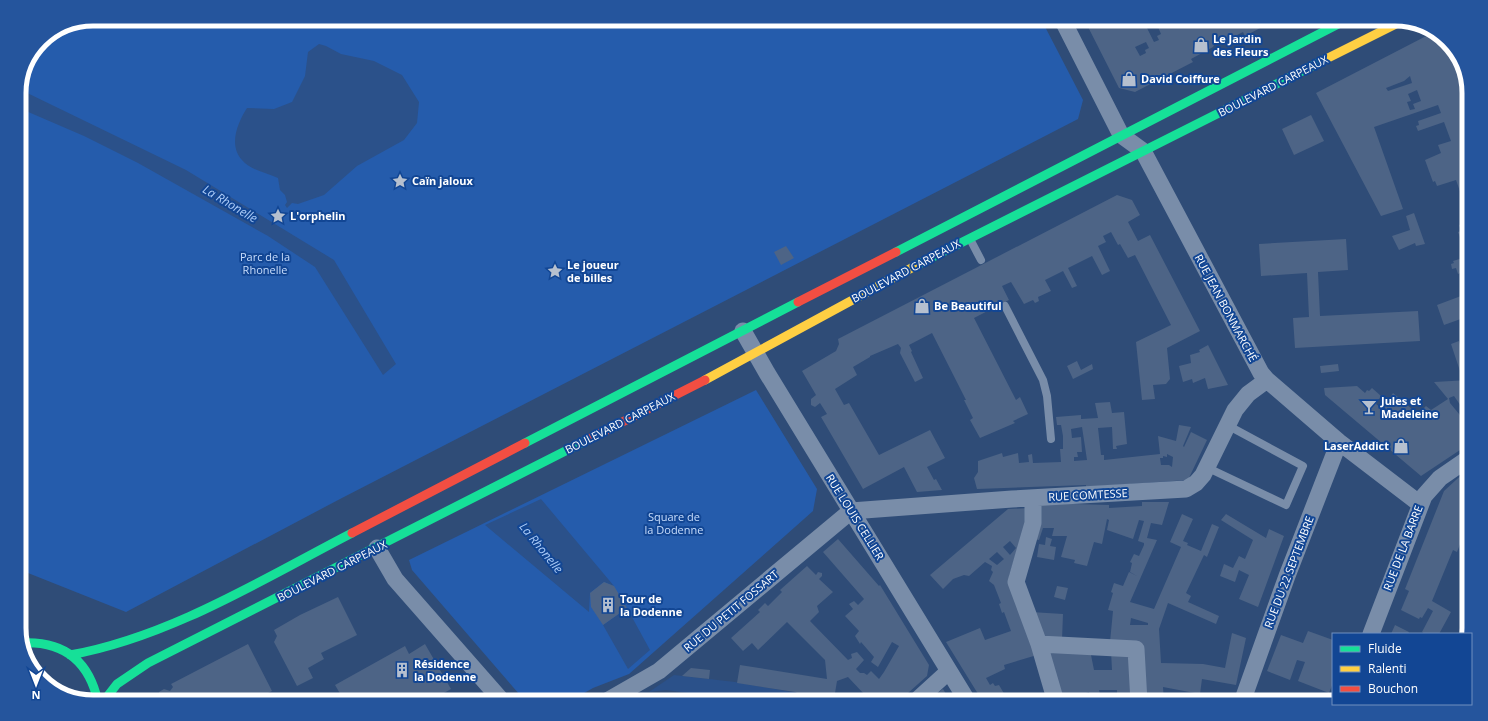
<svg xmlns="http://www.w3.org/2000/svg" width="1488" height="721" viewBox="0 0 1488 721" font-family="'Open Sans',sans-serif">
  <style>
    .green { fill: #255cac }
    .water { fill: #2b518a }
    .building { fill: #4d6486; fill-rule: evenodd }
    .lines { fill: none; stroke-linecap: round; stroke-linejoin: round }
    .lane { stroke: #798da9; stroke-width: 8 }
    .street { stroke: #798da9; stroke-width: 17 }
    .fast { stroke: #16e098; stroke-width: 9 }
    .slow { stroke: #ffcf43; stroke-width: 9 }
    .jam { stroke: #f24e42; stroke-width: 9 }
    .labels { text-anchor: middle; stroke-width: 4; stroke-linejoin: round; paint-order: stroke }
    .poi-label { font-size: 11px; font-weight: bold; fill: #fff; stroke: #124694; text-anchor: start }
    .street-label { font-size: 11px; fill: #fff; stroke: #124694 }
    .park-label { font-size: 11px; fill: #c9defd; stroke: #124694 }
    .water-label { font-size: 12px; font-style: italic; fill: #adcdf9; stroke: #124694 }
    .rim { fill: none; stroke: #fff; stroke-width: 5 }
  </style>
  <rect width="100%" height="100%" fill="#2f4c77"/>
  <path class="green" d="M93,19H1041L1083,100L1078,119L340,499L126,612L28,573L19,543V88L41,40L65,25Z
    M756,390L817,489L813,511L629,674L593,688L568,702H526L412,570L409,560Z"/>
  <path class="water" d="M319,44L326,46L341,54L374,61L402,75L419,102L417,123L404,140L357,166L324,195L298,204L292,203L287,208L285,205L287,202L285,195L280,190L278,178C267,173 250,170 242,160C228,145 238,122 247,108L274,109L292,102L305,76L308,52Z
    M19,89L186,170L334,260L396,364L383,375L315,267L268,236L138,163L84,136L19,108Z
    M541,499L614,586L604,582L590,593L589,612L485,525Z
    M627,608L650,650L628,669L603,625Z
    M674,675L735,682L797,693L795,702H755L666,690L649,692Z"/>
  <path class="building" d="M1084,19H1146L1148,23L1147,28L1154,42L1159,40L1157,36L1161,34L1158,27L1171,19H1202L1204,23L1213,19H1277L1245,36L1243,32L1227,40L1223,39L1215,43L1213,47L1191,59L1193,62L1135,92L1119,88ZM1146,42L1149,48L1145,50L1146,53L1140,56L1135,47Z
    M1432,33L1448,44L1469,104V217L1456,180L1437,186L1435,181L1433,182L1425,160L1441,153L1438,145L1451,141L1444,122L1418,131L1416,126L1419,125L1418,121L1441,113L1438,105L1374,127L1403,209L1381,216L1316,93ZM1410,76L1412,83L1388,91L1386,88L1404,81ZM1417,90L1421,101L1413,104L1415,109L1410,110L1407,102L1411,101L1408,94Z
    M1311,115L1324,141L1294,155L1282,129Z
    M1117,195L1132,200L1140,215L1128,222L1138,241L1150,235L1200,331L1167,348L1170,379L1166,384L1153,385L1155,399L1142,400L1136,342L1171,325L1135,255L1128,258L1120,244L1118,245L1111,232L1103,236L1106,242L1098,246L1110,271L1102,275L1092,256L1068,268L1077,286L1072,288L1063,271L1045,280L1051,291L1038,297L1039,301L1035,303L1033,300L1024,304L1011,282L1002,286L1009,300L974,318L1016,400L1020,397L1028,414L1013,421L1015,423L980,438L970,420L973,418L964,400H966L932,333L909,345L912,351L911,352L923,378L915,382L900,353L901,348L898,344L870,356V357L853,367L857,375L835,389L844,405L849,403L879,455L930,430L945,458L927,467L934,480L936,479L942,490L917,492L904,467L863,489L821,417L827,414L820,403L815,407L811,405V399L816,395L802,371L836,351L839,344L838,339Z
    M1414,213L1425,244L1416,246L1415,243L1399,250L1392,236L1410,230L1406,216Z
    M1469,221V249L1465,250L1458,232L1461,231L1459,225Z
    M1346,239L1348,270L1318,272L1320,316L1418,311L1420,341L1295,348L1293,318L1309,317L1307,273L1261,276L1259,244Z
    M786,246L794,258L781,265L774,252Z
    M1469,256V282L1465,271L1458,274L1456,268L1452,269L1451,264L1454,263L1453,261Z
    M1469,293V316L1444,325L1437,305Z
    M1459,341L1463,355L1466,354L1469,363V368L1460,371L1451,344Z
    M1208,345L1228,385L1208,389L1205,378L1193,383L1192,379L1183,382L1179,366L1191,363L1190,355L1200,352L1199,350Z
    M1077,361L1081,370L1092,364L1093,369L1073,379L1067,366Z
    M1338,364L1339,371L1321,373L1320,366Z
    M1469,380V404L1463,409L1454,396L1449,398L1450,403L1469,426V444L1421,476L1325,395L1324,388L1357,386L1365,393L1367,390L1369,391L1372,388L1381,396L1376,404L1382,409L1385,405L1382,401L1384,399L1387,402L1393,393L1418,414L1426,406L1431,410L1448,399L1434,382Z
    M1110,402L1112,413L1124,412L1127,444L1116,446L1117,449H1113L1112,427L1098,428L1101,455H1104V460L1160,454L1158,436L1176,441L1179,425L1191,427L1183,446L1184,447L1191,432L1207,440L1188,480L1086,487V485L977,489L974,478L978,472V461L1002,453L1003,457L1018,453L1019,463L1029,462L1028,455L1032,454L1033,463L1061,462L1060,449H1063V436L1061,425H1057L1056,417L1081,415V419L1098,418L1095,403ZM1082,427L1087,460L1074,461V457H1078L1077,452H1082L1081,437L1072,438L1071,429ZM1167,454L1173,457L1172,467L1169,465H1161L1160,458H1163V456L1167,457Z
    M1469,468V508L1460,532L1464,534L1457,552L1453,550L1432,601L1451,612L1439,634H1425L1422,632L1433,611L1428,608L1422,618L1420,617L1419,619L1401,610L1409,591L1405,589L1444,491Z
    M1142,502H1169L1162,525L1151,523L1147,538L1157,540L1130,602L1154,609L1181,547L1170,542L1182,514L1193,519L1183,541L1188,543L1187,545L1201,551L1212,524L1219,527L1207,557L1204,555L1186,593L1191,596L1188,602L1219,616L1216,624L1168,603L1159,629L1161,663L1203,664L1225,668L1232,633L1235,634L1246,638L1236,685L1202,679L1200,694L1163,687L1164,702H1145L1142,644L1110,642L1113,611L1108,610L1113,593L1111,592L1114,583L1123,586L1129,572L1137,576L1130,572L1132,563L1130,562L1134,554L1139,556L1144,545V543L1138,541L1144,521L1139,520L1133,539L1107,530L1109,520L1107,519L1102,544L1094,542L1087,566L1074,563L1075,560L1061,557L1067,536H1052L1054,528H1043L1039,540L1033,539L1038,503L1109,505V508L1142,506ZM1131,618L1148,623V625H1130Z
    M1030,508L1009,576L1037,655L1004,665L1005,669L986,678L990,685L993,683L995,686L999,685L1009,702H983L946,642L980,628L985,640L1011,631L1004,612L1002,613L999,604L1001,603L994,585L989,581L993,572L991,570L992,566L985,562L969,576L964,575L953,579L943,589L930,575L1008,509ZM1010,541L1016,548L1010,555L1003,547ZM997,552L1004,559L997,565L989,559Z
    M1226,514L1266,538L1269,529L1284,536L1258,607L1239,599L1249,575L1239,570L1235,582L1220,576L1224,564L1233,568L1239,556L1245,559L1253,540L1221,520Z
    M1046,537L1052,539L1050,546L1056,547L1054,560L1037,557L1039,544L1045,545Z
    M838,539L879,586L880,585L929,665L927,676L898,702H851L855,698L858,700L864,694L848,677L837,681L834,699L813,695L806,702H795L797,693L795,692L737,683L740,665L827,679L825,660L787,622L758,650L752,643L743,651L731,638L760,612L758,610L765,603L768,606L782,592L780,590L807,566L816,575L818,572L822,573V576L819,579L833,592L817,606L819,612L810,621L848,660L852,658L851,654L857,652L864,660L856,669L860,673H864L867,675L871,671L879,679L884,672L899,646L892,642L878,667L871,662L874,657L861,642L860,644L855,636L859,631L845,616L853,609L849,604L854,601L858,605L864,599L823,552Z
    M604,582L614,586L627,608L603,625L591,607L590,593Z
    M1057,586L1068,588L1065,600L1054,597Z
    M338,597L357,635L321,653L324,659L308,668L313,678L297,686L274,642L277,636L274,630L300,615Z
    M1031,612L1063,614L1062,640L1042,639Z
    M1395,625L1409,632L1408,634H1391Z
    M1308,631L1333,640V683L1329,693L1298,681L1305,662L1297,660L1290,680L1267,671L1281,635L1303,643Z
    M248,644L272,691L251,702H158L156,699H158L159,692L164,689L170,691L173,687L171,684Z
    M425,644L451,689L428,702H345L335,685L405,646L409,654Z
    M1053,649L1090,650L1094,670H1112L1111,651H1125L1132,659L1134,702H1117V690H1099L1102,702H1091L1089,692L1077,696L1079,702H1061L1048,655Z
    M691,668L710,670L709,679L682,676Z
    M943,689L951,702H925Z
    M838,695L844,700L845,699L847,702H836L835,699Z
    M1300,697L1314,702H1298Z"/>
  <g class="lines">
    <path class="lane" d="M970,239L981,260
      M1005,306L1043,380L1047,396L1051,439
      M1206,467L1286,505L1303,466L1227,425"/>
    <path class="street" d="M1062,19L1121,135L1143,151L1261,373L1267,380L1339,442L1420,504
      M743,331L767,373L968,702
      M1033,499V523L1016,582L1039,644L1056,702
      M377,548L395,579L503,702
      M1371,634L1424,496L1440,478L1469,458
      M1039,644L1136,649L1139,702
      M605,702L659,671L851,511L1012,499L1186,489L1196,483L1203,475L1235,410L1248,394L1267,380
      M915,702L949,671
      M1242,702L1287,576L1339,442"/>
    <path class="fast" d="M896,252L1348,19
      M917,265L1326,59
      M525,443L798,302
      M22,643C64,641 89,661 98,702
      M70,655C170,637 263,579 352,533
      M103,702L117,684L148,663L587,440"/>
    <path class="slow" d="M1326,59L1402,21
      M705,380L917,265"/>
    <path class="jam" d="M798,302L896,252
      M587,440L705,380
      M352,533L525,443"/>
  </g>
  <defs>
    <symbol id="shop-bare" viewBox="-9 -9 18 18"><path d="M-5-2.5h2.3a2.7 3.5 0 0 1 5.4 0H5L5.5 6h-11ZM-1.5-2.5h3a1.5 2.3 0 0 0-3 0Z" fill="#b6c0cf" stroke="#124694" stroke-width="2.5" paint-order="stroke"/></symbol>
    <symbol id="sight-bare" viewBox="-9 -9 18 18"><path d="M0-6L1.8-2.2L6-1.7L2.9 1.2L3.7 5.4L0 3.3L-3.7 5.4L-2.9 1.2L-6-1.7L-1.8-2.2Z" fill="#b6c0cf" stroke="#124694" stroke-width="2.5" paint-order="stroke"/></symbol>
    <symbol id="bar-bare" viewBox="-9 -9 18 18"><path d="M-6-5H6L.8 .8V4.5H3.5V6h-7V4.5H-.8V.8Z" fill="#b6c0cf" stroke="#124694" stroke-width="2.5" paint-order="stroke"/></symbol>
    <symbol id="building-bare" viewBox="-9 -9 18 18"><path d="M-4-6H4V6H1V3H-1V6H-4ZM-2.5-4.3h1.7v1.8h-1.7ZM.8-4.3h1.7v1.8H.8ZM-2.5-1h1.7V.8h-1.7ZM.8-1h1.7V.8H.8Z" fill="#b6c0cf" stroke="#124694" stroke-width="2.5" paint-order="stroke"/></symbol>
  </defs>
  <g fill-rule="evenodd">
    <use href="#shop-bare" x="1190" y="34" width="22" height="22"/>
    <use href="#shop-bare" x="1118" y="68" width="22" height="22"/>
    <use href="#sight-bare" x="389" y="170" width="22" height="22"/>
    <use href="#sight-bare" x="267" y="205" width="22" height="22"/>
    <use href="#sight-bare" x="544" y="260" width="22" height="22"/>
    <use href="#shop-bare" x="911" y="295" width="22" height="22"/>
    <use href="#bar-bare" x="1358" y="396" width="22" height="22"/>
    <use href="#shop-bare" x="1390" y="435" width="22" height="22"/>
    <use href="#building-bare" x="597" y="594" width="22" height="22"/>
    <use href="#building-bare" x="391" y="659" width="22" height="22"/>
  </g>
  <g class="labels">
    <g class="poi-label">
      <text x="1213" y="43">Le Jardin<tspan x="1213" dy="13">des Fleurs</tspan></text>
      <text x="1141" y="83">David Coiffure</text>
      <text x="412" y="185">Caïn jaloux</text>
      <text x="290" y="220">L'orphelin</text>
      <text x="567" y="269">Le joueur<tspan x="567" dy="13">de billes</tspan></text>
      <text x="934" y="310">Be Beautiful</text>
      <text x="1381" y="405">Jules et<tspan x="1381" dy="13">Madeleine</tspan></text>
      <text x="1389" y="450" text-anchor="end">LaserAddict</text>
      <text x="620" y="603">Tour de<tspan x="620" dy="13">la Dodenne</tspan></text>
      <text x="414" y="668">Résidence<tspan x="414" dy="13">la Dodenne</tspan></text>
    </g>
    <g class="street-label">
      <text transform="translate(1273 86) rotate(-27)" y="4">BOULEVARD CARPEAUX</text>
      <text transform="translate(906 271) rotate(-28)" y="4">BOULEVARD CARPEAUX</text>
      <text transform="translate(1226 308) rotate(62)" y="4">RUE JEAN BONMARCHÉ</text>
      <text transform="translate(620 423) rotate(-27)" y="4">BOULEVARD CARPEAUX</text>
      <text transform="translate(1088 495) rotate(-3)" y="4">RUE COMTESSE</text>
      <text transform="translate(855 517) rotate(58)" y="4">RUE LOUIS CELLIER</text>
      <text transform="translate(1403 548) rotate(-69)" y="4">RUE DE LA BARRE</text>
      <text transform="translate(332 571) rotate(-27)" y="4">BOULEVARD CARPEAUX</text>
      <text transform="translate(1289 572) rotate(-69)" y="4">RUE DU 22 SEPTEMBRE</text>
      <text transform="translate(731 611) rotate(-40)" y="4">RUE DU PETIT FOSSART</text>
    </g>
    <g class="park-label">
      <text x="265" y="261">Parc de la<tspan x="265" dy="13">Rhonelle</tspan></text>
      <text x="674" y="521">Square de<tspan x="674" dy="13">la Dodenne</tspan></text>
    </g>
    <g class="water-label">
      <text transform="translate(230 204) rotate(31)" y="4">La Rhonelle</text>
      <text transform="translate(541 548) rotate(51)" y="4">La Rhonelle</text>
    </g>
  </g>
  <path d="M0 0H1488V721H0ZM93 26H1395A67 67 0 0 1 1462 93V628A67 67 0 0 1 1395 695H93A67 67 0 0 1 26 628V93A67 67 0 0 1 93 26Z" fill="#25559d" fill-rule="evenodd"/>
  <path class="rim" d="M93 26H1395A67 67 0 0 1 1462 93V628A67 67 0 0 1 1395 695H93A67 67 0 0 1 26 628V93A67 67 0 0 1 93 26Z"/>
  <rect x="1332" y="633" width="140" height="72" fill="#124694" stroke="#7190bf"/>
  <rect x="1340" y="646" width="20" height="6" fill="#16e098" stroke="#7190bf"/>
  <text x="1368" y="653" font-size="12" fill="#ffffff">Fluide</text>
  <rect x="1340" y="666" width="20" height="6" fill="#ffcf43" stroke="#7190bf"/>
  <text x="1368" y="673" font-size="12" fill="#ffffff">Ralenti</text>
  <rect x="1340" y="686" width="20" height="6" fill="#f24e42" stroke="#7190bf"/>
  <text x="1368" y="693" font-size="12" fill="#ffffff">Bouchon</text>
  <g transform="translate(36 685) rotate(180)" stroke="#124694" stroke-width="3" paint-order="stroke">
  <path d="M0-3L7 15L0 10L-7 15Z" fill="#ffffff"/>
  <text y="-6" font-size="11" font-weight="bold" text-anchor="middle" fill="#ffffff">N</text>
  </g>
</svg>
